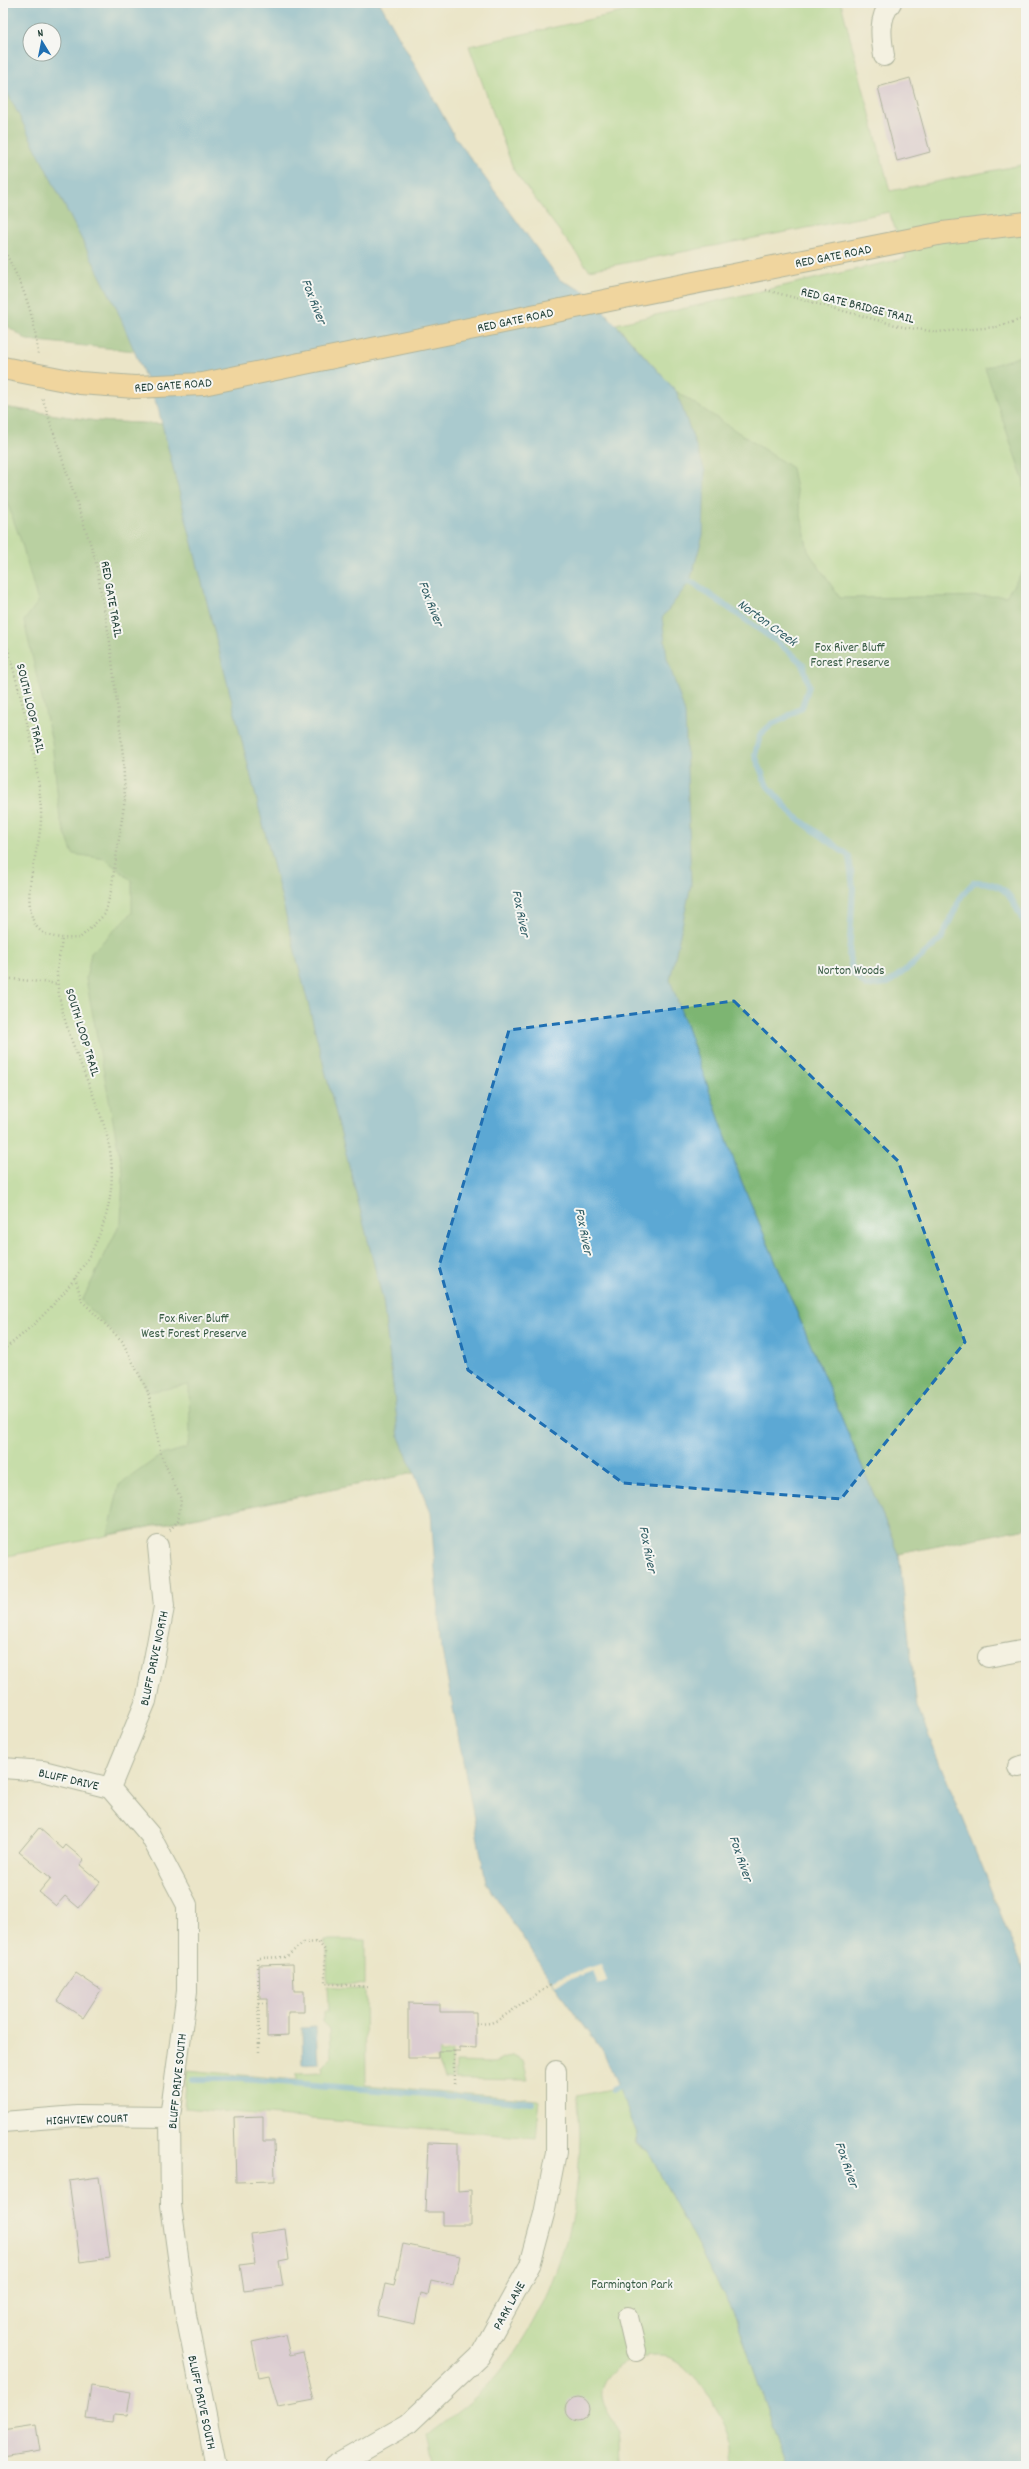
<svg xmlns="http://www.w3.org/2000/svg" width="1029" height="2469" viewBox="0 0 1029 2469" font-family="Dekko,sans-serif">
  <style>
    .green { fill: #9cd385; stroke: #5e885c }
    .forest { fill: #7db572; stroke: #4e7953 }
    .water { fill: #5ba8d4; stroke: #3d7284; fill-rule: evenodd }
    .pier { fill: #ebe5c8 }
    .lines { fill: none; stroke-linecap: round; stroke-linejoin: round }
    .stream { stroke: #5ba8d4; stroke-width: 6 }
    .building { fill: #cab0de }
    .minor-casing { stroke: #667868; stroke-width: 22 }
    .major-casing { stroke: #667868; stroke-width: 24 }
    .path { stroke: #667868; stroke-width: 2.5; stroke-dasharray: 1 3; stroke-linecap: butt }
    .minor { stroke: #fff; stroke-width: 20 }
    .major { stroke: #f6c06b; stroke-width: 22 }
    .major-bridge-casing { stroke: #667868; stroke-width: 24; stroke-linecap: butt }
    .major-bridge { stroke: #f6c06b; stroke-width: 22 }
    .marked { fill: none; stroke: #1f6fb2; stroke-width: 3; stroke-dasharray: 8 5; stroke-linejoin: round }
    .labels { text-anchor: middle; stroke-width: 4; stroke-linejoin: round; paint-order: stroke }
    .street-label { font-size: 13px; fill: #1f3d34; stroke: #f6f6f2 }
    .park-label { font-size: 13px; fill: #385b44; stroke: #f6f6f2 }
    .water-label { font-size: 14px; font-style: italic; fill: #315d64; stroke: #f6f6f2 }
  </style>
  <rect width="100%" height="100%" fill="#f6f6f2"/>
  <filter id="ink" filterUnits="userSpaceOnUse"><feTurbulence type="fractalNoise" baseFrequency=".025" numOctaves="2"/><feDisplacementMap in="SourceGraphic" scale="8" xChannelSelector="R" yChannelSelector="G"/><feConvolveMatrix kernelMatrix="1 2 1 2 8 2 1 2 1" color-interpolation-filters="sRGB"/></filter>
  <filter id="wash" filterUnits="userSpaceOnUse"><feTurbulence type="fractalNoise" baseFrequency=".012" numOctaves="4" result="noise"/><feDisplacementMap in="SourceGraphic" scale="16" xChannelSelector="R" yChannelSelector="G"/><feGaussianBlur stdDeviation="0.9" result="paint"/><feColorMatrix in="noise" values="0 0 0 0 0 0 0 0 0 0 0 0 0 0 0 0 0 1.4 0 .05"/><feComposite in="paint" operator="in"/></filter>
  <g filter="url(#wash)">
    <rect width="100%" height="100%" fill="#ebe5c8"/>
    <path class="green" d="M664,3H841L890,191L1026,164V1528L899,1554L670,980L685,714L676,391L616,324L906,258L889,212L589,270L514,171L469,46Z
      M3,407L96,421L162,424L383,1300L399,1437L414,1473L3,1557Z
      M329,1940H365V1985L327,1982V1948L323,1942Z
      M327,1986L365,1989L366,2085L539,2100L535,2138L184,2108L187,2070L296,2080V2074L323,2073L322,2067L331,2057L330,2029L323,2022V2012L328,2011Z
      M438,2051L442,2054L452,2052V2079L444,2078L436,2058H438Z
      M513,2055L523,2060L528,2080L455,2079L456,2062L494,2063Z
      M619,2087L637,2133L634,2142L636,2145L648,2151L737,2321L787,2466H733C731,2455 734,2444 729,2433C722,2413 692,2368 673,2359C660,2353 643,2357 631,2361C619,2364 604,2377 602,2390C600,2404 611,2415 616,2427C621,2439 618,2453 621,2466H435L428,2435C454,2415 483,2394 503,2368C561,2292 589,2191 577,2096Z"/>
    <path class="forest" d="M3,84L116,307L135,351L27,340L3,323Z
      M1026,354V523L1024,482L985,368Z
      M676,391L792,468L808,551L840,598L1006,596L1026,567V1528L899,1554L741,1180L670,980L691,885L685,714L667,658L662,618L690,581L703,535L705,471Z
      M3,407L96,421L162,424L383,1300L399,1437L414,1473L108,1535L119,1485L161,1455L187,1448L190,1435L189,1385L148,1392L122,1341L82,1301L121,1222L123,1173L86,979L91,953L132,913V881L105,859L73,854L60,819L52,742L24,621L38,602L22,544L3,491Z"/>
    <path class="water" d="M3,3H380L455,137L560,280L586,292L676,391L705,471L703,535L690,581L662,618L667,658L685,713L691,885L670,980L741,1180L899,1554L917,1707L1026,1977V2466H787L737,2321L648,2151L635,2143L637,2133L604,2053L554,1985L486,1882L440,1640L431,1513L399,1437L383,1300L158,408L116,307L3,84ZM30,30H54V54H30Z
      M316,2027L318,2064L303,2065L302,2028Z"/>
    <path class="pier" d="M601,1964L607,1981L598,1984L593,1971L554,1985L553,1983L552,1980Z"/>
    <g class="lines">
      <path class="stream" d="M683,582L690,581L779,643L803,664L809,686L802,707L785,718L772,724L760,735L755,755L766,784L793,815L849,856L853,887L849,956L853,973L866,986L888,983L911,966L941,939L962,895L974,882C1008,881 1012,900 1026,926
        M193,2079H242L532,2103
        M612,2090L625,2085"/>
    </g>
    <g id="blocks">
      <path class="building" d="M910,78L930,152L897,161L878,87Z
        M39,1828L63,1849L66,1845L84,1860L80,1865L100,1882L79,1908L65,1896L56,1906L39,1892L51,1878L19,1852Z
        M293,1964L294,1991H304V2012H288V2035L267,2036V1999H260L259,1965Z
        M76,1973L101,1990L83,2018L57,2000Z
        M408,2003L440,2004V2012H476V2048L460,2047V2051H438V2058H408Z
        M263,2116V2141H274L275,2181L236,2182L234,2117Z
        M428,2143L458,2144V2191L471,2190V2225H443V2212H425Z
        M99,2177L110,2258L80,2262L69,2181Z
        M285,2229L289,2260L279,2262L283,2286L244,2291L240,2265L255,2263L251,2234Z
        M403,2244L460,2256L453,2285L431,2280L428,2295L421,2293L415,2324L378,2316L385,2284L394,2286Z
        M285,2335L290,2355L303,2352L314,2400L278,2407L269,2375L259,2377L252,2342Z
        M91,2386L131,2392L127,2415L114,2414L113,2422L86,2419Z
        M566 2409a12 12 0 1 1 24 0a12 12 0 1 1-24 0Z
        M36,2425L40,2451L3,2457V2430Z"/>
    </g>
  </g>
  <g filter="url(#ink)">
    <use href="#blocks" fill-opacity="0" stroke="#667868" stroke-width="1"/>
    <g class="lines">
      <defs>
        <path id="minor" d="M884,56C881,38 878,18 891,3
          M988,1657L1026,1650
          M1018,1767L1026,1765
          M3,1768L43,1771L110,1788
          M110,1788L150,1835L187,1905V1991L170,2117L171,2205L186,2315L216,2466
          M110,1788L146,1701L164,1607L158,1546
          M3,2122L77,2116L170,2117
          M628,2317L636,2351
          M334,2466L408,2424L480,2356L530,2265L544,2214L556,2152V2071"/>
        <path id="major" d="M614,299L943,233L1026,223"/>
      </defs>
      <use href="#minor" class="minor-casing"/>
      <use href="#major" class="major-casing"/>
      <path class="path" d="M3,248C23,286 34,312 38,354
        M766,290L903,327L937,332L996,327L1026,318
        M3,629C17,686 38,752 41,810C43,847 21,884 33,920C40,939 63,939 80,938L105,914L111,891L125,799L123,756L110,642L95,558L42,397
        M3,978L59,984
        M75,1278L82,1301L122,1341L148,1392L161,1455L181,1499L178,1521L169,1531
        M3,1350C71,1298 131,1222 106,1132C92,1083 57,1023 57,972C58,961 61,950 62,939
        M258,2004H269
        M476,2024L491,2023L498,2020L552,1984
        M259,2052L258,1958L286,1957L303,1943L318,1942L325,1950V1983L367,1987
        M454,2084V2051"/>
      <use href="#minor" class="minor"/>
      <use href="#major" class="major"/>
      <defs>
        <path id="major-bridge" d="M3,368L80,383L135,387L203,384L614,299"/>
      </defs>
      <use href="#major-bridge" class="major-bridge-casing"/>
      <use href="#major-bridge" class="major-bridge"/>
    </g>
  </g>
  <path d="M0 0H1029V2469H0ZM734,1001L898,1161L965,1342L841,1499L623,1483L468,1370L439,1266L509,1030Z" fill="#ebe5c8" fill-opacity=".55" fill-rule="evenodd"/>
  <path class="marked" d="M734,1001L898,1161L965,1342L841,1499L623,1483L468,1370L439,1266L509,1030Z"/>
  <g class="labels">
    <g class="street-label">
      <text transform="translate(833 255) rotate(-11)" y="5">RED GATE ROAD</text>
      <text transform="translate(858 304) rotate(14)" y="5">RED GATE BRIDGE TRAIL</text>
      <text transform="translate(515 319) rotate(-12)" y="5">RED GATE ROAD</text>
      <text transform="translate(173 384) rotate(-4)" y="5">RED GATE ROAD</text>
      <text transform="translate(113 599) rotate(80)" y="5">RED GATE TRAIL</text>
      <text transform="translate(32 708) rotate(77)" y="5">SOUTH LOOP TRAIL</text>
      <text transform="translate(84 1032) rotate(73)" y="5">SOUTH LOOP TRAIL</text>
      <text transform="translate(153 1658) rotate(-78)" y="5">BLUFF DRIVE NORTH</text>
      <text transform="translate(69 1778) rotate(13)" y="5">BLUFF DRIVE</text>
      <text transform="translate(176 2081) rotate(-84)" y="5">BLUFF DRIVE SOUTH</text>
      <text transform="translate(87 2118) rotate(-2)" y="5">HIGHVIEW COURT</text>
      <text transform="translate(508 2305) rotate(-61)" y="5">PARK LANE</text>
      <text transform="translate(203 2402) rotate(78)" y="5">BLUFF DRIVE SOUTH</text>
    </g>
    <g class="park-label">
      <text x="850" y="651">Fox River Bluff<tspan x="850" dy="15">Forest Preserve</tspan></text>
      <text x="851" y="974">Norton Woods</text>
      <text x="194" y="1322">Fox River Bluff<tspan x="194" dy="15">West Forest Preserve</tspan></text>
      <text x="632" y="2288">Farmington Park</text>
    </g>
    <g class="water-label">
      <text transform="translate(315 301) rotate(69)" y="5">Fox River</text>
      <text transform="translate(432 603) rotate(69)" y="5">Fox River</text>
      <text transform="translate(768 622) rotate(36)" y="5">Norton Creek</text>
      <text transform="translate(522 913) rotate(79)" y="5">Fox River</text>
      <text transform="translate(585 1231) rotate(79)" y="5">Fox River</text>
      <text transform="translate(649 1549) rotate(79)" y="5">Fox River</text>
      <text transform="translate(742 1858) rotate(71)" y="5">Fox River</text>
      <text transform="translate(848 2164) rotate(71)" y="5">Fox River</text>
    </g>
  </g>
  <rect width="1029" height="2469" fill="none" stroke="#f6f6f2" stroke-width="16"/>
  <g transform="translate(42 42) rotate(350)"><circle r="19" fill="#f6f6f2" stroke="#a0aca6"/>
  <path d="M0-3L7 15L0 10L-7 15Z" fill="#1f6fb2"/>
  <text y="-6" font-size="11" font-weight="bold" text-anchor="middle" fill="#1f3d34">N</text>
  </g>
</svg>
